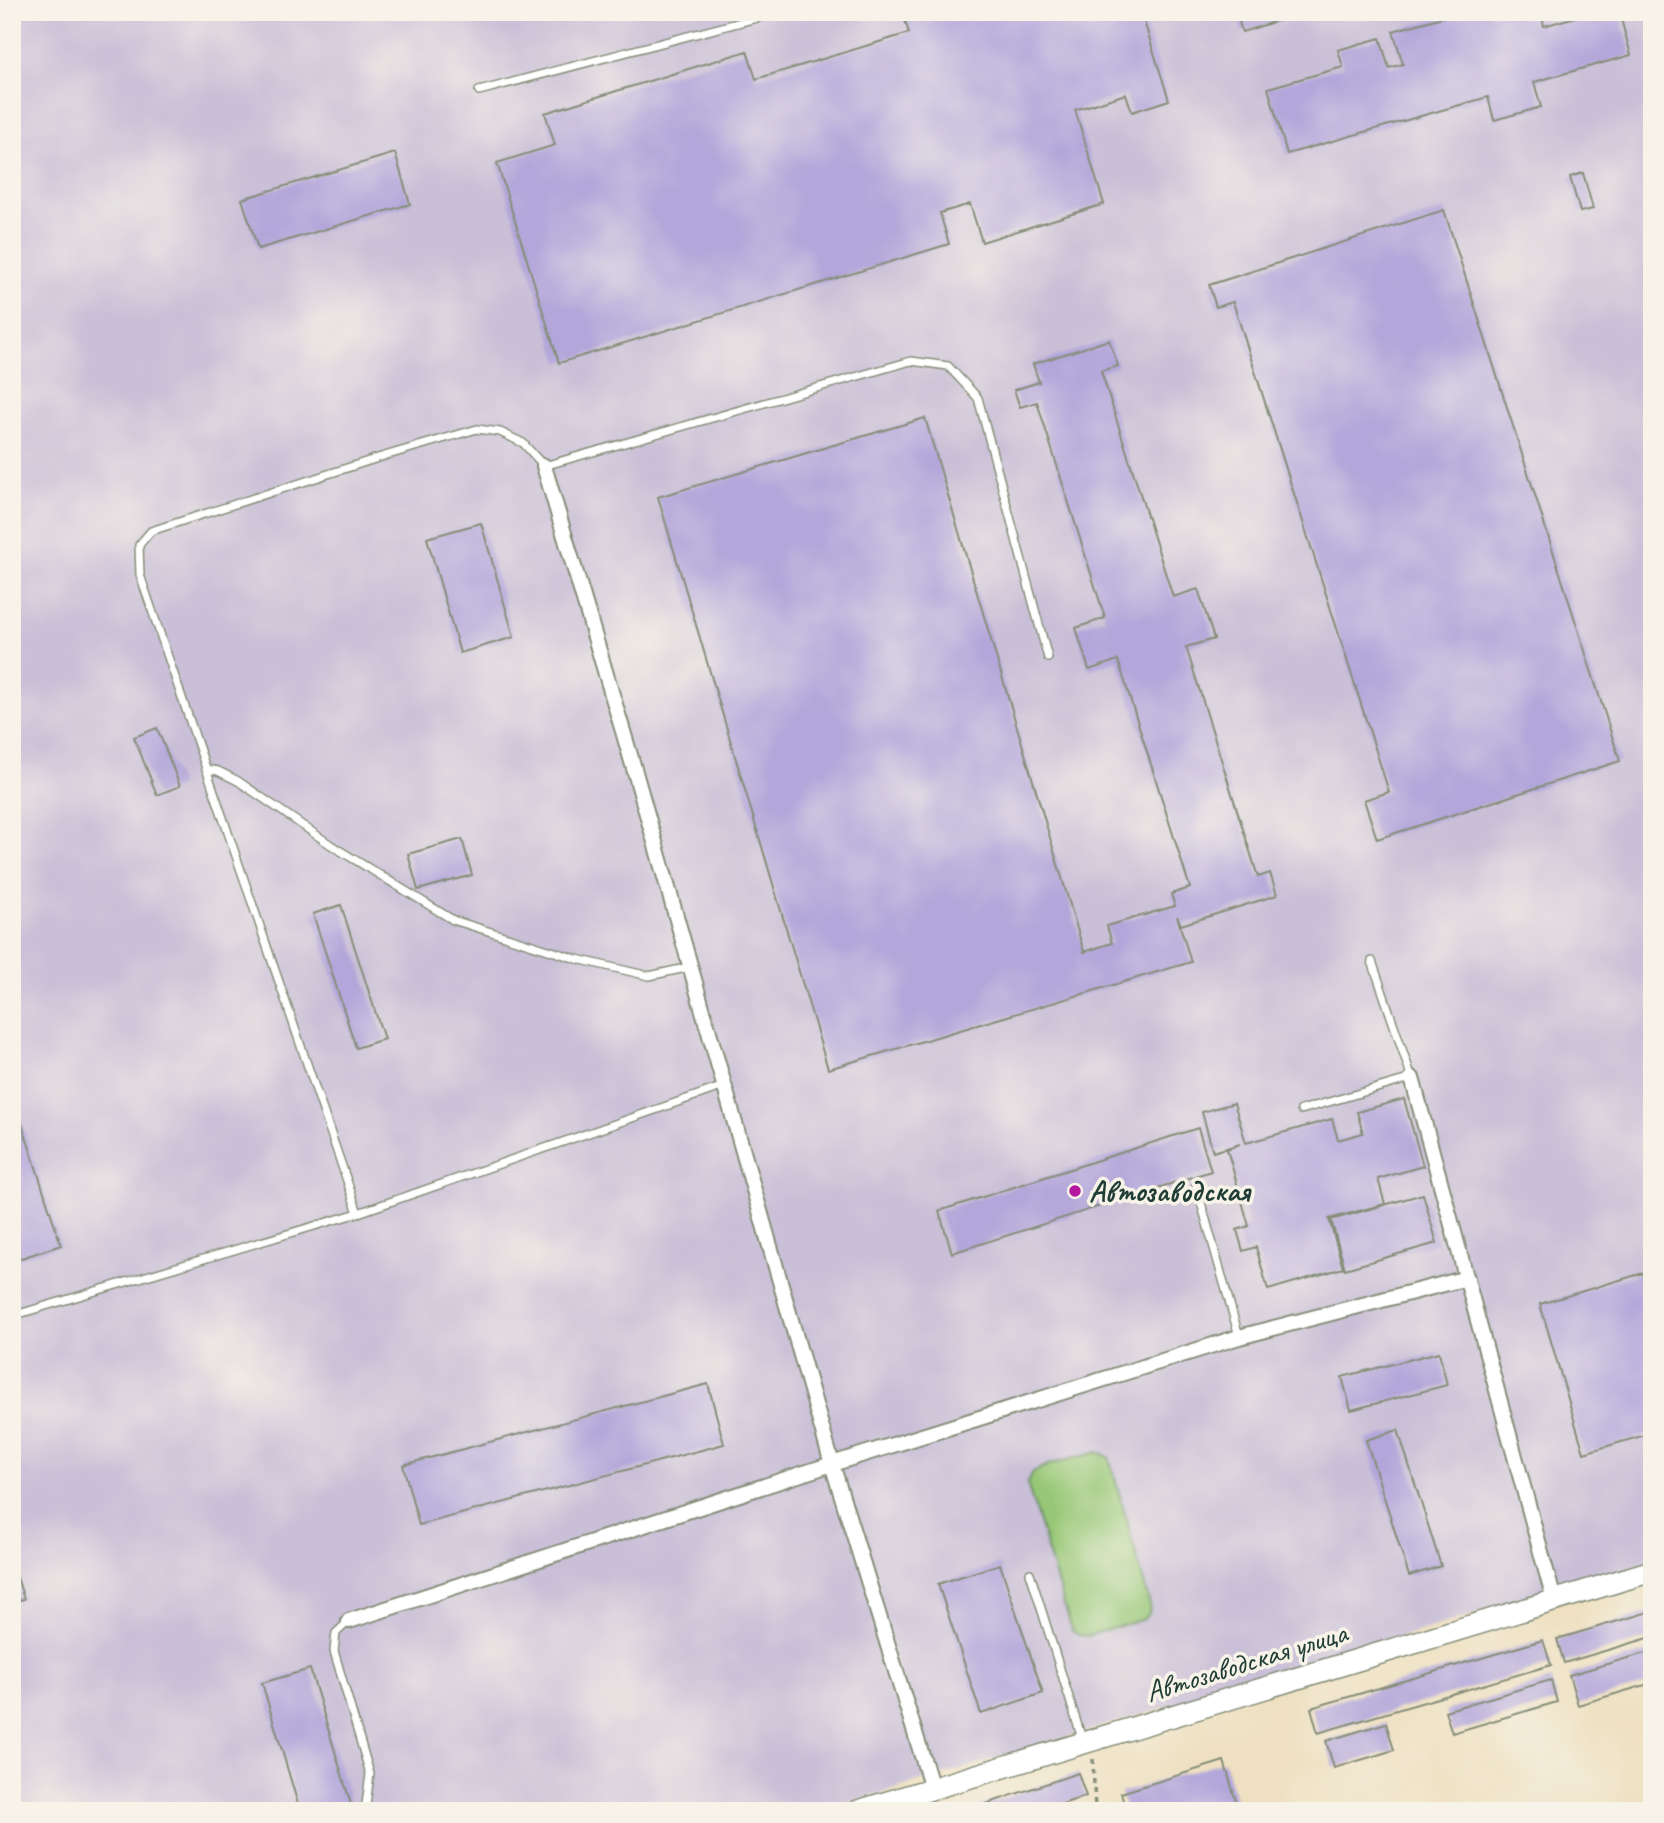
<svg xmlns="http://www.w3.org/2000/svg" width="1664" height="1823" viewBox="0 0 1664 1823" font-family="Caveat,sans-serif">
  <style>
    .industrial { fill: #c9bfd7 }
    .green { fill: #97c776; stroke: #5b8255; stroke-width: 2 }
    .building { fill: #b2a6da }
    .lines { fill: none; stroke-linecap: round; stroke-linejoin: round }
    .lane-casing { stroke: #868e7a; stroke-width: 10 }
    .street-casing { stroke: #868e7a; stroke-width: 18 }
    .secondary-casing { stroke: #868e7a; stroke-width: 24 }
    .path { stroke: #868e7a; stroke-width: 3.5; stroke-dasharray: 5 5; stroke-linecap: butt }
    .lane { stroke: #fff; stroke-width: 7 }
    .street { stroke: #fff; stroke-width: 14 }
    .secondary { stroke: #fff; stroke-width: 21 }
    .poi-dot { fill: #b5179e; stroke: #f7f3e8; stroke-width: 2.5 }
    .labels { text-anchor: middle; stroke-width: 7; stroke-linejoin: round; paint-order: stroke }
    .poi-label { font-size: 30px; font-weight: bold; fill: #1f3d34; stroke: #f7f3e8; text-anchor: start }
    .street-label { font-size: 30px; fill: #1f3d34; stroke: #f7f3e8 }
  </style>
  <rect width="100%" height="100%" fill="#f7f3e8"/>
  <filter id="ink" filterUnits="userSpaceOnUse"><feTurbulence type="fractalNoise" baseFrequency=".0143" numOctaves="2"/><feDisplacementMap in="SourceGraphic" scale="14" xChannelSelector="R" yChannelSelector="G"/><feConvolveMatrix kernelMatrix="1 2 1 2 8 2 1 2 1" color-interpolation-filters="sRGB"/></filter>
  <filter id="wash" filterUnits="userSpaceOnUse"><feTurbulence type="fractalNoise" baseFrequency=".00686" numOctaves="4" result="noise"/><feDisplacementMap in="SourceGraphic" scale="28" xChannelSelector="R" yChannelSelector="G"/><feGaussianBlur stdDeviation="1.57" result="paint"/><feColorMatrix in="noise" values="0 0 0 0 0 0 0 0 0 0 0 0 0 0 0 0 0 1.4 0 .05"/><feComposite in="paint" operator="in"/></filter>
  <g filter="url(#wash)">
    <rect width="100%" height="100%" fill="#eee0c0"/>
    <path class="industrial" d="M12,12H1652V1561L822,1811H12Z"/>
    <path class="green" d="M1098,1452L1109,1457L1150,1605L1149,1614L1144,1619L1087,1636L1079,1635L1072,1631L1027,1483L1033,1472L1048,1465Z"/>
    <g id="blocks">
      <path class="building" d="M918,12H1141L1169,100L1132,112L1126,94L1075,110L1104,204L982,242L970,204L940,213L949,244L559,363L497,163L555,145L545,113L747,51L756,79L909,33L904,17Z
        M1236,12H1302V13L1242,32Z
        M1460,12H1541L1544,26L1592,12H1619L1631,55L1534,82L1541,107L1494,120L1488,97L1287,154L1268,88L1343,67L1338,50L1380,38L1389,68L1403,64L1393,31Z
        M395,153L410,204L258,249L242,199Z
        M1583,173L1593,209L1580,212L1570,177Z
        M1444,210L1620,761L1377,839L1364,800L1389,792L1233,302L1216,307L1209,285Z
        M1109,340L1118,366L1101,371L1173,597L1198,589L1214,639L1186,647L1258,877L1270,873L1277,895L1181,925L1177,916L1191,962L828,1069L658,497L925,418L1084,952L1112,943L1107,926L1175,906L1171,894L1190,888L1118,660L1089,670L1076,628L1105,618L1037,402L1020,407L1014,390L1039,382L1033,364Z
        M481,523L514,637L460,653L427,538Z
        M157,728L180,786L157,795L134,737Z
        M462,839L472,875L418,890L408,854Z
        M341,905L384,1039L356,1048L313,914Z
        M12,1093L61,1245L12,1261Z
        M1404,1099L1423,1166L1378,1179L1385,1204L1329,1219L1343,1268L1268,1290L1256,1247L1243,1251L1237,1230L1249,1226L1227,1149L1240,1144L1213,1152L1202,1112L1234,1103L1246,1143L1332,1119L1338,1140L1363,1133L1357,1112Z
        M1198,1128L1211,1171L952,1253L939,1211Z
        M1423,1194L1437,1243L1345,1269L1331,1220Z
        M1643,1273L1652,1304V1433L1584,1453L1540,1304Z
        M1439,1352L1447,1385L1351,1410L1342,1377Z
        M708,1384L724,1444L419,1525L403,1465Z
        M1398,1430L1441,1566L1409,1576L1366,1440Z
        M12,1562L24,1599L12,1602Z
        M1000,1564L1043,1693L981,1714L938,1584Z
        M1652,1611V1637L1564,1663L1557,1639Z
        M1543,1640L1551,1665L1318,1733L1311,1708Z
        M1652,1651V1683L1578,1705L1569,1675Z
        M310,1669L353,1811H300L262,1683Z
        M1551,1680L1557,1702L1452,1733L1445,1711Z
        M1386,1723L1394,1750L1334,1768L1326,1741Z
        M1224,1761L1239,1811H1126L1121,1793Z
        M1078,1773L1086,1796L1041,1811H965Z"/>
    </g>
  </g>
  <g filter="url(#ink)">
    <use href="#blocks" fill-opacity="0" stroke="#868e7a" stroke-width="2"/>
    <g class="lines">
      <defs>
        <path id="lane" d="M479,91L779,12
          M206,769L218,771L238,781L331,845L453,920L577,959L649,976L690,967
          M1301,1110L1412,1078L1372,961
          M1196,1185L1239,1336
          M358,1213L140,575L139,545L151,531L381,457L477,429L500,432L523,443L544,466L911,361L948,366L978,398L1048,658
          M12,1316L358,1213L724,1086
          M1030,1573L1083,1742
          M349,1621L336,1633L334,1651L370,1774L366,1805"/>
        <path id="street" d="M544,466L633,765L832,1464L932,1788
          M1412,1078L1554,1600
          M349,1621L832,1464L1239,1337L1467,1278"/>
        <path id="secondary" d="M858,1811L1652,1571"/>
      </defs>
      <use href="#lane" class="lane-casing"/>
      <use href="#street" class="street-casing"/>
      <use href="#secondary" class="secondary-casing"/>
      <path class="path" d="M1093,1759L1095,1811"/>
      <use href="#lane" class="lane"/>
      <use href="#street" class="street"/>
      <use href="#secondary" class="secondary"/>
    </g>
  </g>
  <circle class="poi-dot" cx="1075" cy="1191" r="7"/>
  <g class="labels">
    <g class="poi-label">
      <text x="1089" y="1201">Автозаводская</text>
    </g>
    <g class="street-label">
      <text transform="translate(1246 1662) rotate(-17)" y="10">Автозаводская улица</text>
    </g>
  </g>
  <rect width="1664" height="1823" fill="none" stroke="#f7f3e8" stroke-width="42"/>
</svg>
